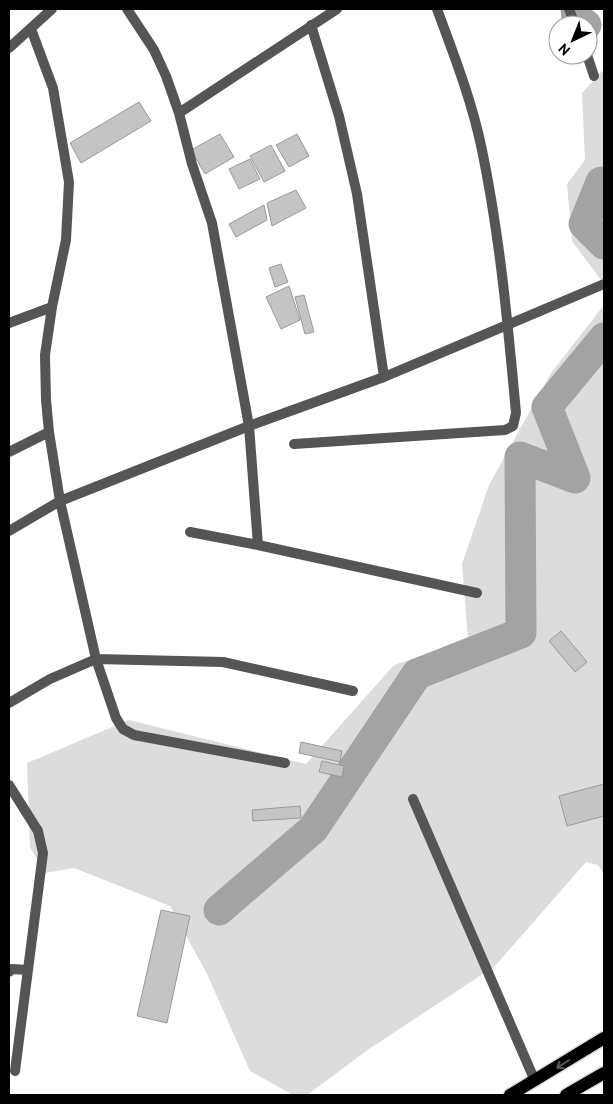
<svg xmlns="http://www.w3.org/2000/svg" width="613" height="1104" viewBox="0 0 613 1104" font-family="Overpass,sans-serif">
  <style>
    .green { fill: #dcdcdc }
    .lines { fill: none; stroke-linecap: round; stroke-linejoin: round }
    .river { stroke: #a3a3a3; stroke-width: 31 }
    .building { fill: #c4c4c4; stroke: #999 }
    .primary-casing { stroke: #dbdbdb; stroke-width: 15 }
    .street { stroke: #555; stroke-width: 10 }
    .primary { stroke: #000; stroke-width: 12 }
    .oneway { stroke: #595959 }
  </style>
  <rect width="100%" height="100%" fill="#fff"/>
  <path class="green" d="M604,69V284L572,241L567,184L585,160L582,93Z
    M604,305V874L598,865L586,862L495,966L369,1049L307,1095H293L250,1071L207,974L170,906L74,868L45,873L30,847L27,763L129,720L306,764L394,665L468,640L462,564L489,485L551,373Z"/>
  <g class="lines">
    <path class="river" d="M576,9L577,18L586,25
      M604,182H601L584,224L604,244
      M219,910L313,829L417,674L521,633L520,457L575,478L547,407L604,338"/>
  </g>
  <path class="building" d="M139,102L151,121L81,163L70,143Z
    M220,134L234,157L205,174L191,150Z
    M297,134L309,156L289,167L276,145Z
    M271,145L285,171L264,182L250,156Z
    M250,159L260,179L239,189L229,169Z
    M296,190L306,208L272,226L267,203Z
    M264,205L267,220L236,237L229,224Z
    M281,264L288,282L275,287L269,268Z
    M289,286L300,320L281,329L266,297Z
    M304,295L314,332L305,334L295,297Z
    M561,631L587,662L575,672L549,641Z
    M301,742L342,751L340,762L299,753Z
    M322,761L344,766L342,777L319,772Z
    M604,784V816L567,826L559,796Z
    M300,806L301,818L253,821L252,810Z
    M161,910L190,916L167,1023L137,1016Z"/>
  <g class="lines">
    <defs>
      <path id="primary" d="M510,1095L604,1038
        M566,1095L604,1073"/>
    </defs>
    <use href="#primary" class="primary-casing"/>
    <path class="street" d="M127,9L154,50L166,76L179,113L192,164L212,223L249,426L258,545L477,593
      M569,9L575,25
      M311,25L339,116L357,194L384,377
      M31,29L53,88L69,182L66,240L52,307L45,355L46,400L49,432L60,501L96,659L116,718L123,729L134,735L285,763
      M9,48L52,9
      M587,55L594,76
      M179,113L337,9
      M9,323L52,307
      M294,444L505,430L513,426L516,413C508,325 500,237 482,150C472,101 454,55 437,9
      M9,452L49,432
      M9,531L60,501L249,426L384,377L604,284
      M190,532L258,545
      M9,703L50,679L96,659L223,662L353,691
      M9,785L38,831L43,853L15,1071
      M413,799L535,1081
      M9,972L12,969L28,970"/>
    <use href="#primary" class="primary"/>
  </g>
  <defs><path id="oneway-shaft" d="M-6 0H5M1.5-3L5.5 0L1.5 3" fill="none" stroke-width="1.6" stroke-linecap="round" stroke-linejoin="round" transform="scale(1.25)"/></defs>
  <use class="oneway" href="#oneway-shaft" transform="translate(563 1064) rotate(148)"/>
  <rect width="613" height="1104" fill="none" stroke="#000000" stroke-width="20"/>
  <g transform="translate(573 40) rotate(223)"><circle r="24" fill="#ffffff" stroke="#999999"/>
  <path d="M0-4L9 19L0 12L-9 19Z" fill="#000000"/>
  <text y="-8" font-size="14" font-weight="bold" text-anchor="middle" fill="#000000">N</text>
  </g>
</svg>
